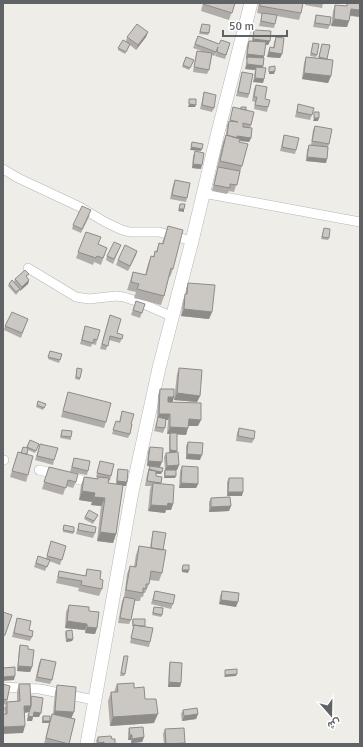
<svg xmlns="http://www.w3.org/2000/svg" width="363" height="747" viewBox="0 0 363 747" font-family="Signika,Vazirmatn,sans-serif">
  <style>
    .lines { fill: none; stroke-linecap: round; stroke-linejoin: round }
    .street-casing { stroke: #b2b5b8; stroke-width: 10 }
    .secondary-casing { stroke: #b2b5b8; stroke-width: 14 }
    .street { stroke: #fff; stroke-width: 9 }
    .secondary { stroke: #fff; stroke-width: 13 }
    .wall { fill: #afaca9 }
    .shaded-wall { fill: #8e8c89 }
    .building { fill: #cbc8c4; stroke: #8e8c89 }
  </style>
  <rect width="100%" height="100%" fill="#efede8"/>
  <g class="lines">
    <defs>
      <path id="street" d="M3,169L18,178L80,207L105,222L122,230L130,232H159L192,241
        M203,193L360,222
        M28,268L76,297L89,299L116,296L124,297L139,302L173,317
        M3,460H4
        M39,470L94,483
        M3,687L40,689L94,700"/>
      <path id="secondary" d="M87,744L132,492L159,368L192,241L218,132L251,3"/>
    </defs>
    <use href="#street" class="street-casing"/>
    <use href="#secondary" class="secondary-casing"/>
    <use href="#street" class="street"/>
    <use href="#secondary" class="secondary"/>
  </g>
  <path class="wall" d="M203,3H235L229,20L201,11Z
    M259,3H303L301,13L299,20L277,16L274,28L259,26L262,14L257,13Z
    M305,3H323L322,8L305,5Z
    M347,3H360V17L350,16L347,27L331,26L333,11L335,5L346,6Z
    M316,15L330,25L328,29L313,27Z
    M202,24L209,33L208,35L199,34Z
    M254,30L270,41L268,45H265L263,68L264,79L263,83L253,82L255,70L245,69L247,59H246L247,45L249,41H252L253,34Z
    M148,32L146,37L136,50L130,45L125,54L118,50V48L126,41L127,37Z
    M198,36L219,44L230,43L225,59L215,56L217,52L214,56L212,55L209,70L207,74L193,72L196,55L197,51H202L193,48Z
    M276,37L282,54L280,58L267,57L268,52L270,47L273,48L274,42Z
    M313,43L317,55L316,57L310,56Z
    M322,44L330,45L327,59L331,76L328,83L302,79L304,63L306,57L318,58Z
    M186,57L194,60L189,70L182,67Z
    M242,72L249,94L248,98L236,96Z
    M256,85L265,99L268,107L267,112L254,109L255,102L252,101L254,89Z
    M204,92L214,108L212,112L200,109Z
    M298,104L312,115L310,120L295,117Z
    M233,107L240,109L241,107L246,110L251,125L250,128L251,138L249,142L239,141L242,166L234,192L229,191L227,194L212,191L216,173L218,167H217L223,142L226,135L227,125L229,121H230Z
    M315,126L329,144L328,147L326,163L306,161L307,150L309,145H311L313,130Z
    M284,135L296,150L295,154L280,151Z
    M195,151L201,169L192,168L193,156Z
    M175,180L187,198L186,202L170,199L173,185Z
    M90,215L81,233L72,229L73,225Z
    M168,226L173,269L170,277H169L164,296L161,305L134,298L136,292L127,290L133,272L145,275L148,264L151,256L153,257L155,251L156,252L159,243H162Z
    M324,228L329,238L328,240L321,239Z
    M86,232L98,244L107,248L101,265L94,262L93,265L76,258Z
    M121,245L113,264L106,260L107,256Z
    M137,251L128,271L116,265L118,260Z
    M27,278L29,280L28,284L20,291V290L16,295L8,286L9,284L14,282L15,279Z
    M188,283L212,312L209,319L181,316L183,300L186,294V289Z
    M136,301L145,304L140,318L131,315Z
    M110,315L117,333L123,335L120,343L109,340L106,350L100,349Z
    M28,319L21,338L4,330L5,326Z
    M85,326L97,340L96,345L92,344L91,347L80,344Z
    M50,351L62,354L59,363L48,359Z
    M77,368L80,378V380L75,379Z
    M179,368L200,396L197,402L174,400L177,374Z
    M160,389L174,397L172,402L198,426H188L186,435L177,434L176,452L179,465L177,470H176L175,478H164V472L165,470L164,457L166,453H169V437L170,434H167L168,420H166L165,428L163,433L154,431L157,420L158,395Z
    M68,392L106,422L104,428L61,417Z
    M38,401L46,404L43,410L36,407Z
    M122,411L131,424L130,434L128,438L112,434L116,421L119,422Z
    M239,428L254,439L252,443L236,441L237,433Z
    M62,430L71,437V440L60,438Z
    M30,440L39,444L35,453L28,450L27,454L28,475L26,482L10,477L18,452H21L26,448Z
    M188,442L200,460L186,459V446Z
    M40,444L54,460L53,465L35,460Z
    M150,447L160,467L147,466L148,451Z
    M74,458L88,471L87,475L70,472Z
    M100,461L111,476L110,481L109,480L108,483L116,484L117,473L118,469L126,486H123L116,534L113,543L97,541L101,506L91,505L92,502L79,500L81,485L84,477L97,479L98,478L96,477Z
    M150,466L161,474H156V476L162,477L160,484L173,504L171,510H166L165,513L148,511L150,490L151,486H145L147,474Z
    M182,466L198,484L196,488H179L180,471Z
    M49,467L76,482L73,488L66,486L63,495L42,489Z
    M229,478L242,496H227V482Z
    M211,498L231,506L229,511L209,512V502Z
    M98,515L93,524L84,519L85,517Z
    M79,523L95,533L93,538L76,534Z
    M64,525L74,532L73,534L63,532Z
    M153,531L162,573L159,581L149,580V584L145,593H144L143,597H141L140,601H135L131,620L129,624L118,623L122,601L124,598L127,574L130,566H134L136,555L139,546L150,548L152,536Z
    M51,541L66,546L60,565L49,561L45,571L34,567L38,556L46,559Z
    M87,569L100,579L102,589L99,596L78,591L79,588L56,583L59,571L85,576Z
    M155,591L173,604L171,609L151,604Z
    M222,591L236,607L219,604L220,596Z
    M69,605L89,611L97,628L95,634L85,633V630L65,628L66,612Z
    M154,607L162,615L161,617L152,615Z
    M3,612L12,615L3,640Z
    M17,618L29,630L32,637L30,641L12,637Z
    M133,619L145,626L144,627L150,642L149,647L130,643L133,628L132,622Z
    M66,631L73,639L72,641L66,642L65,633Z
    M20,645L28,649L32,667L30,672L17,671L19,650Z
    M124,656L125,674L124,676H120Z
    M41,659L52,680L50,684L35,681L39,663Z
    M170,662L181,683L180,687H168L169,666Z
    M3,684L10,686L7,702L17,701V691L19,684L31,697L39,717H33L32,721H27L29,712L25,713L23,733L5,714L4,708L6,705L3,704Z
    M117,684L134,688L145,699L154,723L110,726L108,701L111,692H114Z
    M57,685L71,719H75L69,744H44L49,723H42V718L43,716L50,720L52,714H53L55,692Z
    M183,710L198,714L196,719L182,721L181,714Z
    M129,728L144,737L142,742L131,743V740H128V733Z
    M165,729L185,743V744H164L163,734Z
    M98,737L112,739L115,744H97L96,741Z"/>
  <path class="shaded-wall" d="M351,9L360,10V17L348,15Z
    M334,19L349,21L347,27L331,26Z
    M148,32L146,37L136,50L138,45Z
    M253,39L270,41L268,45L252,43Z
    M269,52L282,54L280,58L267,57Z
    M247,54L264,56L262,61L247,57V59H246Z
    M247,64L263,66L262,70L256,67L255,70L245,69Z
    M275,71L274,74H269V72Z
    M304,73L331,76L328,83L302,79Z
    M255,78L264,79L263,83L253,82Z
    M189,104L196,105L195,107H188Z
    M314,118H319L318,121H313Z
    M237,136L251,138L249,142L236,140Z
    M191,147L202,149L201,151L190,150Z
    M307,157L327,159L326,163L306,161Z
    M193,164L202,165L201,169L192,168Z
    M179,209H184V212L178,211Z
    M137,251L136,255L128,271L130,266Z
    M29,280L28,284L20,291L22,287Z
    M184,309L212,312L209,319L181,316Z
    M177,393L200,396L197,402L174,400Z
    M168,397H174L172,404H166Z
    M159,414H170L168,420H157Z
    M189,419L201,420L198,426H186Z
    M170,427L188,428L186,435L170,434V433V434H167Z
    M170,450L177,451L175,455H169Z
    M187,454L202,455L200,460L186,459Z
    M148,461L162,462L160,467L147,466Z
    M179,465L177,470H165L167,466Z
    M149,470L162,472L161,474L148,473Z
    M165,476H176L175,478H164Z
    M117,481L127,482L126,486H116Z
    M181,483L198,484L196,488H179Z
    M82,491L95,493L92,502L79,500Z
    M228,492H243L242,496H227Z
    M94,497L105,498L101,506L91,505Z
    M168,503L173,504L171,510H166L165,513L148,511L151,505Z
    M231,506L229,511L209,512L211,507Z
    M100,532L116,534L113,543L97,541Z
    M182,570H189L188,573L182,572Z
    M221,600L238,602L236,607L219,604Z
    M67,621L87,624L85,630L65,628Z
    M87,627L97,628L95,634L85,633Z
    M67,639H73L72,641L66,642Z
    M18,666L32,667L30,672L17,671Z
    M237,674L236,676L224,677L225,675Z
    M15,676L14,680L3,681V677Z
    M169,682L181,683L180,687H168Z
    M24,706H31L29,712L22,713Z
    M55,711L74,712L71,719L53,717Z
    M34,712L41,713L39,717H33L32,721H27L28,716Z
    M158,714L154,723L110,726L113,717Z
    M198,714L196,719L182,721L184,716Z
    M43,721H50L49,723H42Z
    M25,726L23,733L3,734V727Z
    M130,735H132L131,740H128Z
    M144,737L142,742L131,743L132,739Z
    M104,742L103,744H98V743Z"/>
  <path class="building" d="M204,3H235L232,13L203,4Z
    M260,3H303L301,13L260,6Z
    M347,3H360V10L351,9L349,21L334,19L335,5L347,6Z
    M262,13L277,15L275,24L261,21Z
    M316,15L331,17L330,25L315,23Z
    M137,24L148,32L138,45L127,37Z
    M202,24L210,25L209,33L200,32Z
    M254,30L271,31L270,41L253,39Z
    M198,36L219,44L221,40L230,43L226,55L217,52L218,47L216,52L195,44Z
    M276,37L284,38L282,54L269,52L270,47L274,48Z
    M123,40L130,44L126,52L118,48Z
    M249,41L266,42L264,56L247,54Z
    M313,43L319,44L317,55L311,53Z
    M322,44L330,45L327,59L319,57Z
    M197,51L212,53L209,70L194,67Z
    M186,57L194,60L190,68L183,65Z
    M247,57L264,58L263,66L247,64Z
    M306,57L333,60L331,76L304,73Z
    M275,66V71L269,72V67Z
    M256,67L266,68L264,79L255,78Z
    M242,72L253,74L249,94L238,92Z
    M256,85L267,87L265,99L270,100L268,107L255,105L257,97H254Z
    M204,92L216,95L214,108L202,105Z
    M189,99H196V105L189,104Z
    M298,104L314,108L312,115L297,112Z
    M233,107L254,112L251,125L243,123V127L252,128L251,138L237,136V138L227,135L229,121L238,122L230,120Z
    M241,107H246V110L241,109Z
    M314,112H319V118H314Z
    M315,126L332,129L329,144L312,141Z
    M226,135L240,139L239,142L248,144L242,166L220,161Z
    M284,135L299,138L296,150L282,147Z
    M192,142L203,144L202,149L191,147Z
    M309,145L328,147L327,159L307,157Z
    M195,151L204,153L202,165L193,164Z
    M218,167L240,171L237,185L230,184V188L214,185Z
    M175,180L190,183L187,198L172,195Z
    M180,204H185L184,209H179Z
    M82,206L91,210L82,229L73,225Z
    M168,226L183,230L173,269L171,268L164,296L137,289L139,284L131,282L133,272L146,275L151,256L154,257L155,251L157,252L159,243L163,244Z
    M324,228L330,229L329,238L322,237Z
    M86,232L101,237L98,244L107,248L103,258L97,256L96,258L78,252Z
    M114,242L121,245L114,259L107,256Z
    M125,245L137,251L130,266L118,260Z
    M25,270L29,274L26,276L29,280L22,287L15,279Z
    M12,280L20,289L16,292L9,284Z
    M188,283L215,285L212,312L184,309L185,294H187Z
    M136,301L145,304L142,313L133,310Z
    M12,312L28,319L22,333L5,326Z
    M110,315L121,319L117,333L123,335L122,339L110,336L108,346L102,344Z
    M85,326L100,330L97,340L94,339L93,343L82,340Z
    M50,351L62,354L60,360L48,357Z
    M77,368L82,369L80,378L76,377Z
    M179,368L202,370L200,396L177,393Z
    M160,389H174V397H168V402L201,403V420L189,419L188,428L170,427V414H159Z
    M68,392L111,403L106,422L63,411Z
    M38,401L46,404L44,408L37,405Z
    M122,411L134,414L131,424H132L130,434L113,430L116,421L120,422Z
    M158,417L166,419L165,428L156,427Z
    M239,428L255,431L254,439L238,436Z
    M62,430L72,431L71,437L61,436Z
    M170,433H177V451L170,450Z
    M30,440L39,444L36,451L27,447Z
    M188,442L203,443L202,455L187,454Z
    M40,444L58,448L54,460L37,456Z
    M23,447L28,448L27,454L21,453Z
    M150,447L163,448L162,462L148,461Z
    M18,452L33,456L28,475L12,471Z
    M178,452L179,465L167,466L166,453Z
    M74,458L90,461L88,471L72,467Z
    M100,461L114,464L111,476L97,473Z
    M150,466L163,468L162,472L149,470Z
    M182,466L198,467V484L181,483Z
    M49,467L78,474L76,482L68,480L66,488L44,482Z
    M118,469L128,470L127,482L117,481Z
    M149,469L156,471V476L162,477L161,483L147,481Z
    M165,470H176V476H165Z
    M84,477L98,479V477L109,478L108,483L123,485L116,534L100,532L105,498L94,497L95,493L82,491Z
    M229,478H243V492H228Z
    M153,483L174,485L173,504L168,503L167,506L151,505Z
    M230,497L231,506L211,507V498Z
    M89,510L98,515L94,521L85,517Z
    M79,523L96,527L95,533L78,530Z
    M64,525L74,527V532L63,530Z
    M153,531L166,533L163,550L151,548Z
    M51,541L66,546L62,560L47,556Z
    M139,546L166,550L162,573L151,571L149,584H146V589L143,588V593L126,590L130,566L136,567Z
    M38,556L50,560L47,567L36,563Z
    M183,565H189V570H182Z
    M87,569L101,571L100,579L103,580L102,589L81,585L82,581L58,577L59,571L86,576Z
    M155,591L175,595L173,604L153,600Z
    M222,591L239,593L238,602L221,600Z
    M124,597L135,599L131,620L120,618Z
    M69,605L89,607V611L99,612L97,628L87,627V624L67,621Z
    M154,607L163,608L162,615L153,613Z
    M3,612L12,615L5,635H3Z
    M17,618L31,621L29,630L33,631L32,637L14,633Z
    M133,619H145V626H140L134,625L133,626Z
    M134,625L153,628L150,642L131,638Z
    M72,630L73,639H67L66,631Z
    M20,645L28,646V649L34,650L32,667L18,666Z
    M124,656H128L125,674L121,673Z
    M41,659L56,662L52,680L37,677Z
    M170,662L182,663L181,683L169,682Z
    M15,667V676L3,677V668Z
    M237,669V674L225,675V670Z
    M134,683V688L144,687L145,699H156L158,714L113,717L111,692H118L117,684Z
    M3,684L10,686L7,700L3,699Z
    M19,684H30L31,706H24L25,726L3,727V714H7V702L20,701Z
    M57,685L76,687L74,712L55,711Z
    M31,696L43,698L41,713L34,712L33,717L28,716L31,706Z
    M197,708L198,714L184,716L183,710Z
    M52,714L75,719L69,744L46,738Z
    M43,716H50V721H43Z
    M143,727L144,737L132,739V735H130L129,728Z
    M184,728L185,743L166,744L165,729Z
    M111,736L112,739H115V744H104V742L98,743V737Z"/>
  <rect width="363" height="747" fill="none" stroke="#5f6366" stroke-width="8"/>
  <g transform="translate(331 715) rotate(160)" stroke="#ffffff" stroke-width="3" paint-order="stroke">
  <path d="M0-3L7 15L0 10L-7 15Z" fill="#5f6366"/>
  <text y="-6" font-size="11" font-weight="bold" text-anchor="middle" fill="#5f6366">ش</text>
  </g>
  <path d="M223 30v6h64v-6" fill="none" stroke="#5f6366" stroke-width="2"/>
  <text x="229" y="30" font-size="12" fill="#5f6366" stroke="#ffffff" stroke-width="3" paint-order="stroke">50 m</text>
</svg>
